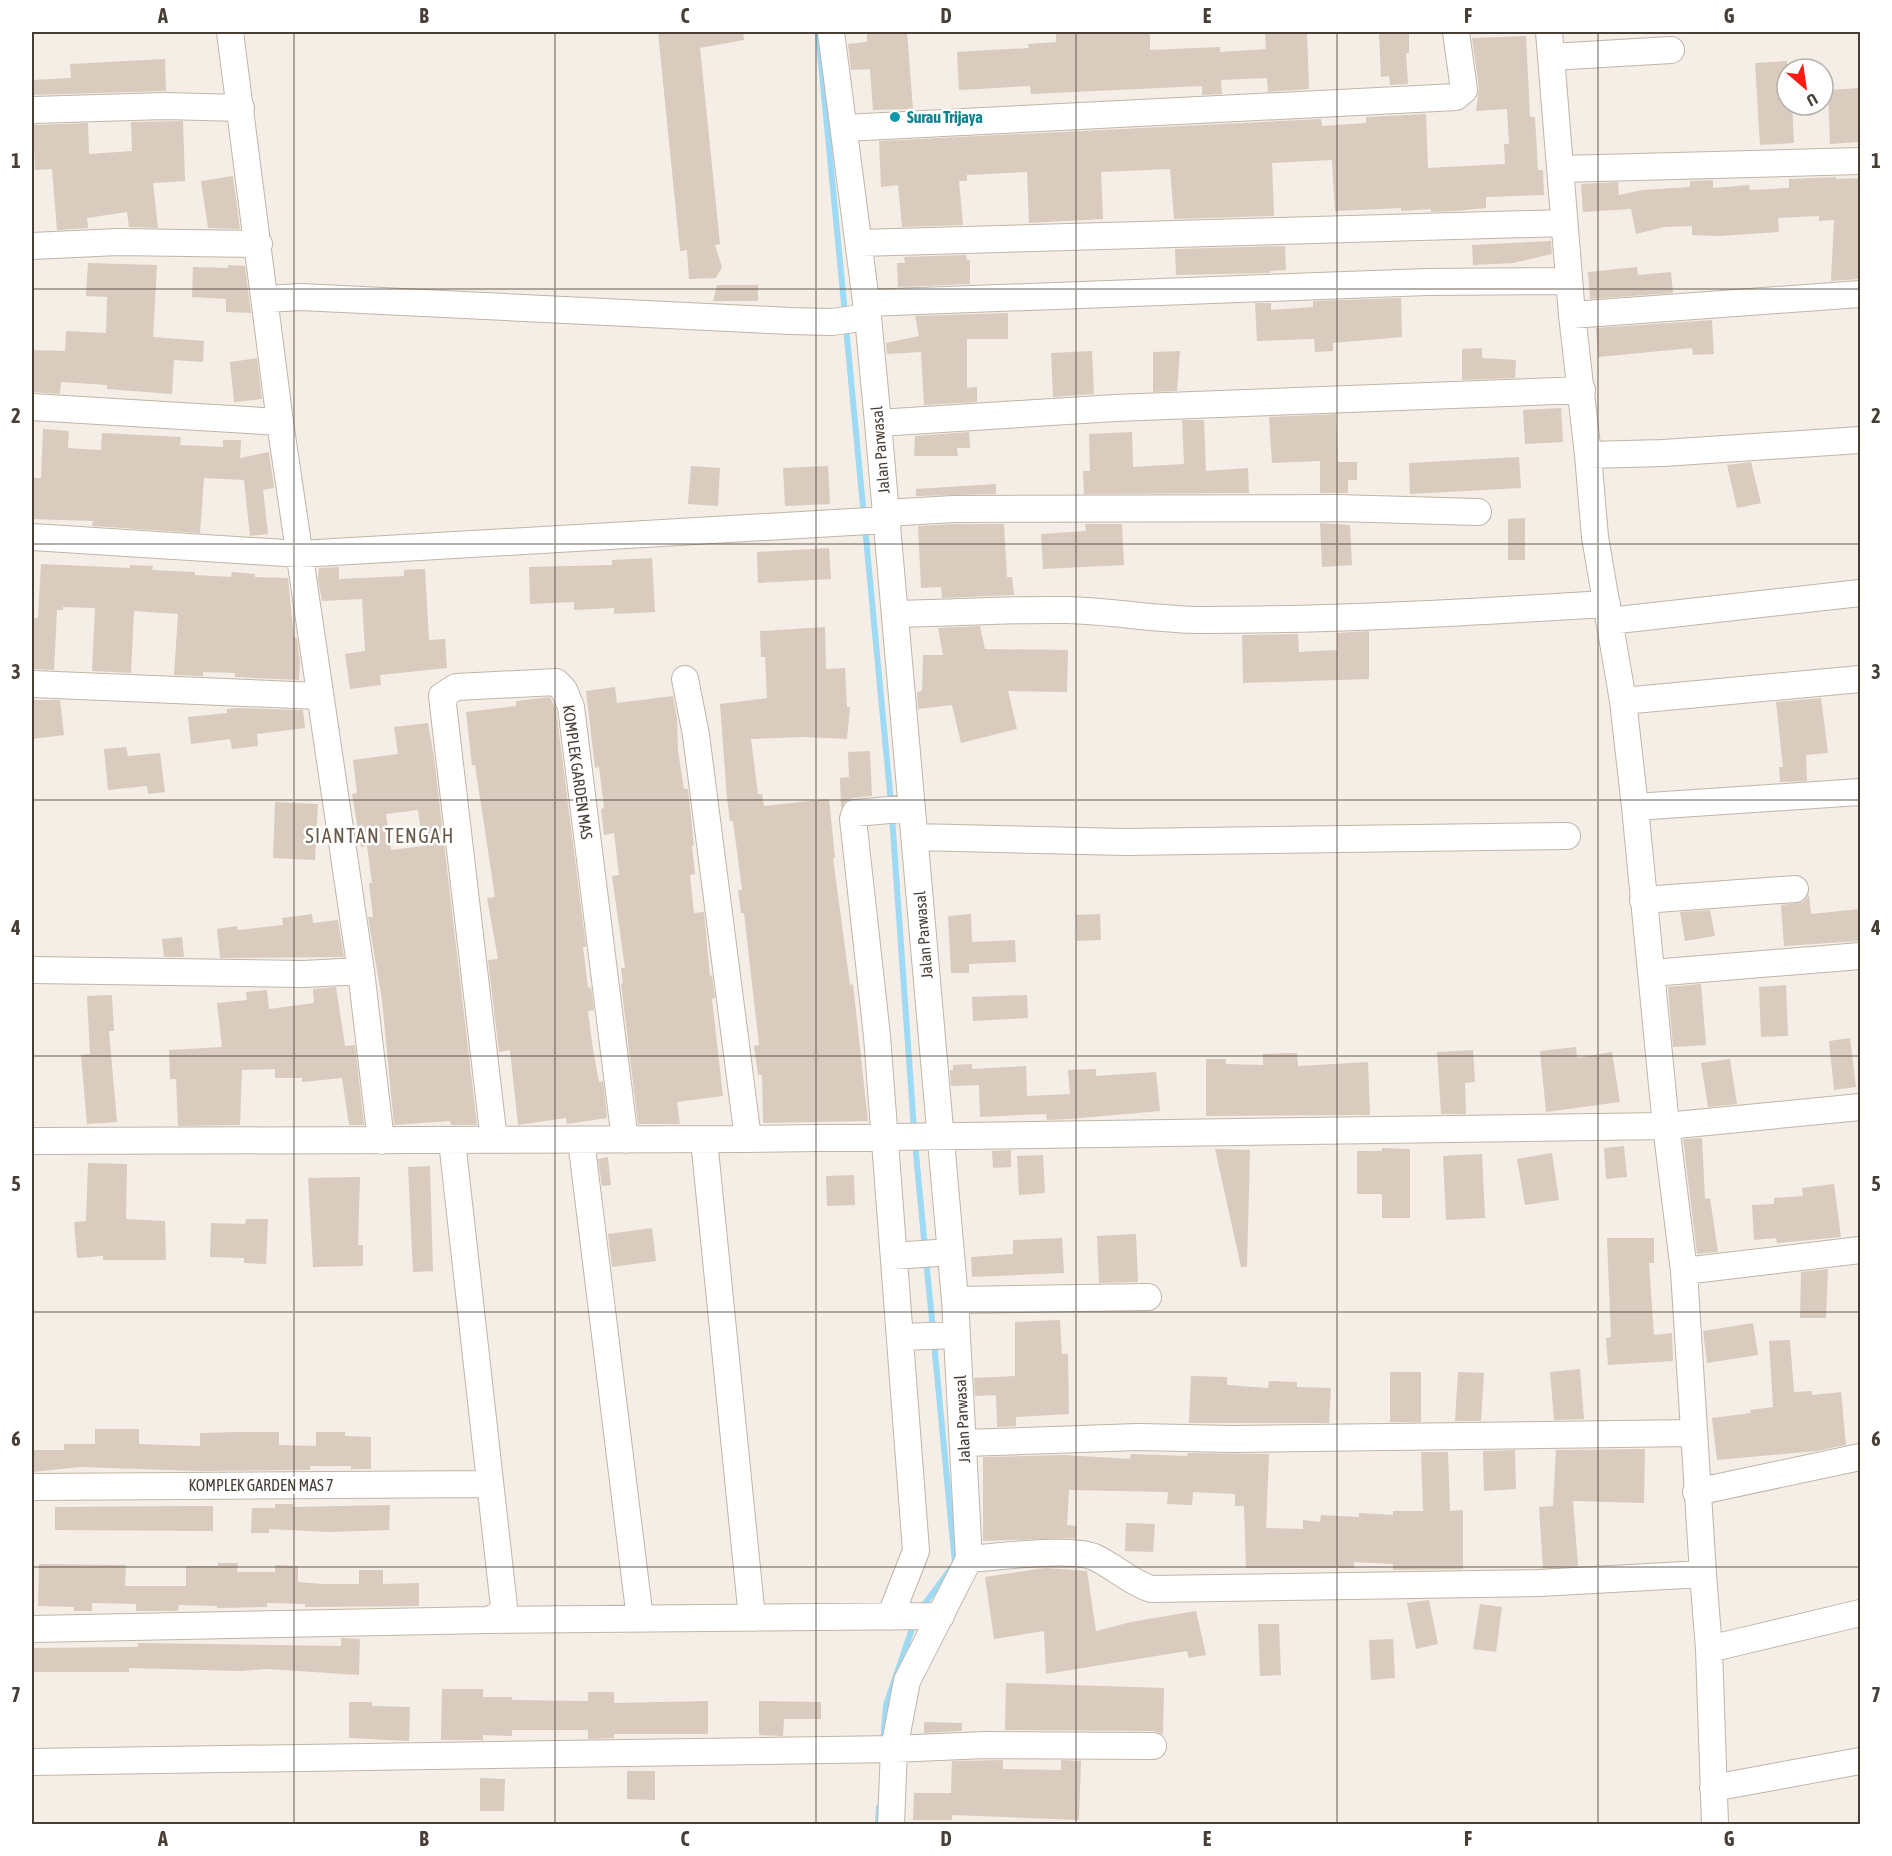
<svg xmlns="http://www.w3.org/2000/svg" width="1892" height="1856" viewBox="0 0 1892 1856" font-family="'Asap Condensed',sans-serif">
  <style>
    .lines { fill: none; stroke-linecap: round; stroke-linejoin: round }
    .stream { stroke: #9edaf4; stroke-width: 6 }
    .building { fill: #d9cbbe; fill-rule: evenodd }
    .street-casing { stroke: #c0b5a8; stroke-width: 28 }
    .street { stroke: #fff; stroke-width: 26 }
    .grid { fill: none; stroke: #473e35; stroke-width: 1.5; stroke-opacity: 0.55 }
    .culture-dot { fill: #0f9aa8; stroke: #fff; stroke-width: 2 }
    .labels { text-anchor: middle; stroke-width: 5; stroke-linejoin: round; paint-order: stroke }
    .culture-label { font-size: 16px; font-weight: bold; fill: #0d838f; stroke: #fff; text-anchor: start }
    .street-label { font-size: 16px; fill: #473e35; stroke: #fff }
    .quarter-label { font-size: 20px; letter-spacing: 1.5px; fill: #6a5a4b; stroke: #fff }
    .neatline { fill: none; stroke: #473e35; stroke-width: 2 }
    .grid-label { font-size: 20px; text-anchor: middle; font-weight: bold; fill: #473e35 }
  </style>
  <rect width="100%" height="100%" fill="#f4eee6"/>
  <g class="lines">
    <path class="stream" d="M818,32L845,314
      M846,327L864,517
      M865,527L891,803
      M892,817L914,1130
      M915,1143L925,1249
      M926,1259L933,1330
      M921,1609L955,1563L934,1343
      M883,1743L886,1705L914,1623
      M878,1824L879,1807"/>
  </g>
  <path class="building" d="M658,32H743L744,40L700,48L720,244L715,245L722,267L716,278L689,279L687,250L680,251Z
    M867,32H907L913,109L873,110L870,69L851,70L848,44L867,42Z
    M1056,32H1150V50L1220,47V52L1266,49L1265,32H1307L1309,89L1268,92L1267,78L1221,80L1222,94L1202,95V86L1031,94L1030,86L959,90L957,52L1029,48L1028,44L1056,42Z
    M1379,32H1409V53H1406L1408,84L1390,85L1389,76L1381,77Z
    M1526,36L1530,117H1535L1538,170H1543L1544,195L1486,197V208L1454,211L1431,212V209L1401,211V208L1335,211L1332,160L1272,163L1274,216L1174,219L1170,169L1101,172L1103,219L1029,223L1027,172L967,175V181H959L963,225L902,227L898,185L881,187L879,141L1321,119L1322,126L1366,123V117L1426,114L1428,168L1505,164L1504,144H1509L1507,109L1476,111L1479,88L1472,38Z
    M165,59L166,91L32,95V80L71,78L70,64Z
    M1787,61V105H1792L1794,143L1760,145L1755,63Z
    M1860,88V142L1830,144L1828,90Z
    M183,121L185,181L153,183L158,228L129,227L127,212L87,218L88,228L57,230L52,169L35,170L33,125L88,123L89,154L132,151L131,122Z
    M233,176L240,229L208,228L201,181Z
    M1836,177V179L1860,178V279L1831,281L1834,220L1819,221V216L1778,218L1779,232L1720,236L1692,235V226L1664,227L1636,234L1631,209L1583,212L1581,184L1618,182L1619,195L1642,190L1690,187V181L1713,180V188L1749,185L1750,190L1789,188V179Z
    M1551,241L1552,254L1513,263L1473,265L1472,245Z
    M1285,246L1286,270L1270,271V273L1176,275L1175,249Z
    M966,255L967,260H970V284L898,287L897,263H905L904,257Z
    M88,263L157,265L153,337L204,341L203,362L174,360L172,394L107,389V385L61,382L60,394L32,392L33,350L65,351L66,331L106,333L107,297L86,296Z
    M228,265L245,266L251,313L226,312V299L192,297L193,267L228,268Z
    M1637,267L1638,275L1671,272L1673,293L1590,299L1588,272Z
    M717,285H758V301H713Z
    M1401,298L1402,337L1333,343V351L1315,352L1314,339L1257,341L1255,303H1271V310L1313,307V301Z
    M1008,313V339H967V388L977,387V402L924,405L921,352L887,354L886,343L919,336L915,316Z
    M1712,320L1714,354L1693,355L1692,348L1598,357L1596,328Z
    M1482,348V358L1516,360L1515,378L1462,380V349Z
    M1092,351L1094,394L1053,397L1051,353Z
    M1180,351L1177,391L1153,392V352Z
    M257,358L262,399L234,402L230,362Z
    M1561,408L1563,442L1525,444L1523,410Z
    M1336,414L1338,462H1357V480H1348V493H1320V461L1272,463L1269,417Z
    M1182,420H1204L1206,471L1248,468L1249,493L1084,494L1083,471H1090L1089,434L1132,432L1133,467L1184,464Z
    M43,429L69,431L68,448L101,450L102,433L181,437L180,445L223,447V440H241L240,458L269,452L274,488L263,490L268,534L250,536L244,480L204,478L200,533L92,526L93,521L32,519V478H41Z
    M969,432L970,448H957L958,456H914L915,436Z
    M1519,457L1521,488L1410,494L1409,463Z
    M1751,462L1761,503L1737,508L1727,465Z
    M691,466L720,468L718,506L688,504Z
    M828,466L830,504L785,506L783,468Z
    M996,484V494L916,496V489Z
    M1525,518V560H1508V519Z
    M1320,523L1350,525L1352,565L1322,567Z
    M953,524H1004L1007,577H1012L1014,595L942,598L941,587L921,588L918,526Z
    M1085,524H1122L1124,565L1043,569L1041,534L1086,531Z
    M829,548L831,579L758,583L757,552Z
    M652,558L655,612L614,614V608L574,610V602L530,604L529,567L612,565V560Z
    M41,564L130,568V565L153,566L152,570L195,572V575L231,577L232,572L255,574V577L288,578L294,637L297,638L300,662L299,680L235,677V673L203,672V676L174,675L178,614L134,611L131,673L92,671L95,608L63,607V610H57L54,670L32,669V618H38Z
    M339,567V579L404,576V570L425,569L429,640L445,639L447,668L380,675L381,685L350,689L345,654L365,651L362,599L322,601L318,580L319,568Z
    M980,626L985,649L1068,650L1067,692L1008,691L1017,729L961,743L952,705L918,709L917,692L922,691L923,655H943L938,628Z
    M825,627L826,669L845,668L847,707H850L847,739L804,737L751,739L758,794H762L764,806L829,799L835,858H833L850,985L853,984L868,1121L763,1123L762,1075H758L754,1046L759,1045L744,913H741L738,890H742L733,821H730L727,798L720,704L767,698L765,657H761L760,631Z
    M1369,631V679L1243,683L1242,635L1298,634L1299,652L1337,650V633Z
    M615,687L617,703L673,696L677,718L678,751L684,789H688L694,845H692L695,874L690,875L694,913L704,912L710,976L712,975L715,998L712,999L723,1096L677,1102L680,1124H638L621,984L623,983L621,968H625L612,876L619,875L614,833L604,835L601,809L604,808L599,767L595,768L586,691Z
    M550,697L556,709L586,947H583L588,988L591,987L594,1010L588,1011L593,1050L599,1082L603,1081L607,1118L567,1124L566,1118L518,1125L510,1050L499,1052L488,960L498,959L487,898L495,897L475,765H472L466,712L516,706V701Z
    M1821,698L1828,753L1806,755L1807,781L1780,782L1779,767H1783L1776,702Z
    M32,700H60L64,735L32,739Z
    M239,708L303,710L305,728L257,734L258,746L232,749L230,739L191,744L188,717L227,713V709Z
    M428,723L434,757L477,1125H451L450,1121L394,1125L382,1000L368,917H373L369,883H372L367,846L361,847L352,794L357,793L353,760L398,754L394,727ZM418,810L423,846L391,850L386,814Z
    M126,747L128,756L160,753L165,792L148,794L147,786L108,790L104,749Z
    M870,751L872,796L853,798L846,801L841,808L840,778L849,777L848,752Z
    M275,802L318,804L315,860L273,858Z
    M1809,895L1811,914L1860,909V941L1784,946L1781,905L1803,902Z
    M1710,910L1715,936L1685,941L1680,912Z
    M312,914L313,923L338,920L344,957L220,958L217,929L237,926L238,930L283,925L282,918Z
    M971,914L972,942L1015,940L1016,962L969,964V973H951L948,916Z
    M1100,914L1101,940L1077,941L1076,915Z
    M182,937L184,957H164L162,939Z
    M1701,984L1706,1045L1673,1047L1668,987Z
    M1786,985L1788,1036L1761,1037L1759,987Z
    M336,987L345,1046L355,1045L364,1125H349L342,1078L302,1082V1078H275V1069L242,1070L240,1125L178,1126L176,1079H170L169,1050L222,1047L217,1003L247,1000L246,992L267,990L269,1009L314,1003L313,989Z
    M112,995L114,1031H109L117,1122L87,1124L81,1055L90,1054L87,996Z
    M1027,995L1028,1018L973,1021L972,997Z
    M1850,1038L1856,1087L1834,1090L1829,1041Z
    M1576,1047L1577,1058L1612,1052L1620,1102L1546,1112L1540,1051Z
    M1473,1050L1475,1082L1465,1083L1466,1114H1441L1437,1052Z
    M1297,1053L1298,1066L1368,1062L1370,1115L1206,1116V1059H1226V1064L1263,1065V1054Z
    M1730,1059L1737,1104L1708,1107L1701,1063Z
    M972,1064V1069L1026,1066L1027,1096L1070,1094L1068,1070L1096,1069V1076L1156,1072L1160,1111L1070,1119L1047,1120L1046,1114L980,1117L979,1085L951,1086L950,1070H953V1065Z
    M1702,1138L1705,1199L1710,1198L1718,1252L1697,1254L1683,1139Z
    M1624,1146L1627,1177L1606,1179L1604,1148Z
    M1382,1148L1410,1149V1218H1382V1194H1357V1151H1382Z
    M1215,1149L1250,1150L1247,1267H1241Z
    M1011,1150V1167L993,1168L992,1151Z
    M1552,1153L1559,1200L1525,1205L1517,1159Z
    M1482,1154L1485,1218L1446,1220L1443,1156Z
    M1043,1155L1045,1193L1019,1195L1017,1156Z
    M608,1157L611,1185L602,1186L598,1159Z
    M88,1163L127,1164L126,1219L165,1221L166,1260H103V1256L77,1258L74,1222L86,1221Z
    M430,1166L433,1271L413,1272L408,1167Z
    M854,1175L855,1205L827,1206L826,1176Z
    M360,1177L358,1245H363V1266L313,1267L308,1178Z
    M1834,1184L1841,1237L1777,1243L1776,1238L1754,1240L1752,1205L1774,1204V1198L1803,1196L1802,1188Z
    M246,1219H268L266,1264L244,1263V1258L210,1257L211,1223L245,1224Z
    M652,1228L656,1261L612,1267L608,1234Z
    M1136,1234L1138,1282L1099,1283L1097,1236Z
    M1062,1238L1064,1273L972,1277L971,1257L1013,1254V1240Z
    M1607,1238H1654V1263H1649L1654,1335L1672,1333L1673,1361L1608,1365L1606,1338L1611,1337Z
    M1828,1269L1826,1318H1800L1801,1272Z
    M1060,1320L1062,1354H1068L1069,1414L1016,1417V1426L997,1427L996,1395L975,1396L974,1378L1015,1376V1322Z
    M1753,1323L1758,1355L1707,1363L1703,1331Z
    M1790,1340L1794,1392L1812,1391V1395L1841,1392L1846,1445L1816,1451L1717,1460L1712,1418L1751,1413L1750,1410L1773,1407L1769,1341Z
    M1580,1369L1584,1419L1554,1420L1550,1372Z
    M1390,1372H1421V1422H1390Z
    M1458,1372L1484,1373L1481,1421H1455Z
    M1191,1376L1227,1377V1385L1268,1388L1269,1381L1297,1382V1387L1331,1388L1329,1423H1189Z
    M95,1429H139V1444L166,1445L200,1446V1433L238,1432H279V1445L316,1446V1432H345V1436L371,1437V1469H351V1466H310V1470L199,1471L81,1467L32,1472L33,1450H64V1444H95Z
    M1645,1449L1644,1503L1573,1501L1578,1566L1543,1568L1539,1507L1553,1506L1556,1450Z
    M1515,1450L1516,1489L1484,1491L1483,1451Z
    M1421,1452H1448L1450,1511L1463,1510V1569L1393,1570V1564L1354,1562V1568H1246L1244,1506H1235V1494L1193,1492L1192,1505L1167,1504L1168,1492L1069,1490L1067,1525L1077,1526L1076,1538L983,1541V1457L1064,1455L1130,1459L1131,1454L1187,1456L1188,1453L1269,1454L1266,1528L1303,1529V1520L1320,1522L1321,1515L1359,1517V1513L1393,1515V1511H1423Z
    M275,1504H293V1507L390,1505L389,1530L328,1532L269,1529V1533H251L252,1508H275Z
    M195,1506H213V1531L55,1530V1507Z
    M1126,1523L1155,1524L1153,1552L1125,1551Z
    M218,1563H238L237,1572H275V1565L298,1566V1582L323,1584H359V1570H383V1584L419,1583V1606L305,1607V1604L267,1603V1607L217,1608V1606L179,1605L178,1611H136V1604L92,1603V1611H74V1607L38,1606L39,1564L126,1565L125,1586H186V1566H218Z
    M1045,1568L1087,1571L1096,1631L1131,1622L1196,1611L1206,1655L1189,1658L1187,1651L1046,1674L1044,1631L994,1639L985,1577Z
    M1429,1600L1438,1644L1416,1649L1407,1603Z
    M1480,1604L1502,1607L1496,1652L1473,1649Z
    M1258,1624H1279L1281,1675L1260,1676Z
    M341,1638L360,1639L359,1675L267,1669L240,1671L129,1668V1672H33V1648L138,1647V1643L341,1646Z
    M1393,1639L1395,1678L1371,1680L1369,1640Z
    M1006,1683L1164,1688L1163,1734L1153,1731L1005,1730Z
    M442,1689H483V1697H512V1700L588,1701V1692H614V1703L708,1701V1734H614V1738L588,1739V1730H512V1736L483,1735V1740H441Z
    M759,1701L821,1702V1719H784L783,1736L759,1735Z
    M349,1702H372V1706L410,1707L409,1741L349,1738Z
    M924,1722L962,1723V1731L924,1733Z
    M1003,1760V1769L1061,1770V1760L1081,1761L1079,1820L952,1815V1820H913L914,1793H951L952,1761Z
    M627,1771H655V1800L627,1799Z
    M480,1778L505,1779L504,1811H480Z"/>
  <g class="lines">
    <defs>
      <path id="street" d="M230,32L280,422L361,971L381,1141
        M831,32L868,317L878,423L955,1300L969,1559L907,1681L894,1749L891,1824
        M1549,32L1572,315L1588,455
        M1551,57L1671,50
        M32,110L165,106L241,108
        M844,128L1456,97L1464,90L1456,32
        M1561,169L1860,161
        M859,243L1564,223
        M32,246L118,242L259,244
        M266,299L301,297L790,321L832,322L868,317
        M866,303L1427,282L1569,281
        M1572,315L1860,294
        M32,407L280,422
        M878,423L1115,408L1582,390
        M886,513L953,509L1336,508L1478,512
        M32,537L300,554L886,520
        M895,614C952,613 1010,609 1067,610C1113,611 1157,620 1203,620C1337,620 1473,612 1607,604
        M1609,621L1860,593
        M685,679L696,735L748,1139
        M32,684L319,696
        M1623,701L1860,679
        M1635,807L1860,792
        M915,837L1125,842L1567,836
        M1643,900L1795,889
        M32,970L304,974L361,971
        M1652,973L1860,956
        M494,1140L442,696L456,687L556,682L564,690L571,707L625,1140
        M581,1140L640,1619
        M704,1140L752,1618
        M32,1141L748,1139L1666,1126L1860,1107
        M894,1256L950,1252
        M1684,1271L1860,1250
        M955,1300L1148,1297
        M900,1337L957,1335
        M964,1443L1138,1437L1232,1439L1693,1433
        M32,1487L490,1484
        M1696,1492L1860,1457
        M969,1559C998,1557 1070,1547 1094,1557C1114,1566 1130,1582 1151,1589L1539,1583L1703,1574L1684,1271L1666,1126L1635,807L1623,701L1595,537L1588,455L1663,453L1860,440
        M1703,1574L1709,1649L1715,1824
        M890,1617L916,1551L877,1036L853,819L855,813L912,808
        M488,1620L941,1616
        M32,1629L488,1620L499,1615L504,1607L452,1141
        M1709,1649L1860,1613
        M32,1762L894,1749L985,1745L1153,1746
        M1713,1788L1860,1761"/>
    </defs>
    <use href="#street" class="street-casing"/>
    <use href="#street" class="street"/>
  </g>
  <path class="grid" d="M294,32V1824M555,32V1824M816,32V1824M1076,32V1824M1337,32V1824M1598,32V1824M32,289H1860M32,544H1860M32,800H1860M32,1056H1860M32,1312H1860M32,1567H1860"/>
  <circle class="culture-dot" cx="895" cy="117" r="6"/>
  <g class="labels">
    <g class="culture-label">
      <text x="907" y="123">Surau Trijaya</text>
    </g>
    <g class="street-label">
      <text transform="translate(880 450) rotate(-95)" y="6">Jalan Parwasal</text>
      <text transform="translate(578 772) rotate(82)" y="6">KOMPLEK GARDEN MAS</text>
      <text transform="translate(923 935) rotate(-95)" y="6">Jalan Parwasal</text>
      <text transform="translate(962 1419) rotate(-93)" y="6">Jalan Parwasal</text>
      <text x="261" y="1491">KOMPLEK GARDEN MAS 7</text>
    </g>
    <g class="quarter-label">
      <text x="380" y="843">SIANTAN TENGAH</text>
    </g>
  </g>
  <rect width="1892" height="1856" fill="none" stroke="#ffffff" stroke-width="66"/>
  <g transform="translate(1805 87) rotate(151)"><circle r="28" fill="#ffffff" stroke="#b5b2ae" stroke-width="1.5"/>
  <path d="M0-4.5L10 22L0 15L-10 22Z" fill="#ff1b12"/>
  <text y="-9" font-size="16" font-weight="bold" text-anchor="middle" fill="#473e35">U</text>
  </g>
  <rect x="33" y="33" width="1826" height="1790" class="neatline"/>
  <g class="grid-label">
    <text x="163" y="23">A</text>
    <text x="424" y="23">B</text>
    <text x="685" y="23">C</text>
    <text x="946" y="23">D</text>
    <text x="1207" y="23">E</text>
    <text x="1468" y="23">F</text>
    <text x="1729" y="23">G</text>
    <text x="16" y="168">1</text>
    <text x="1876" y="168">1</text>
    <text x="16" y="423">2</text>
    <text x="1876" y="423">2</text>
    <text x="16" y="679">3</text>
    <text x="1876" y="679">3</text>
    <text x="16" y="935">4</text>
    <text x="1876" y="935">4</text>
    <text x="16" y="1191">5</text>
    <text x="1876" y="1191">5</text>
    <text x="16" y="1446">6</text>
    <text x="1876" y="1446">6</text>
    <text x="16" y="1702">7</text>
    <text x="1876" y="1702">7</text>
    <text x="163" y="1846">A</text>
    <text x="424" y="1846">B</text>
    <text x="685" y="1846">C</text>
    <text x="946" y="1846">D</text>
    <text x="1207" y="1846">E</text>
    <text x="1468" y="1846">F</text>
    <text x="1729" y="1846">G</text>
  </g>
</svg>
